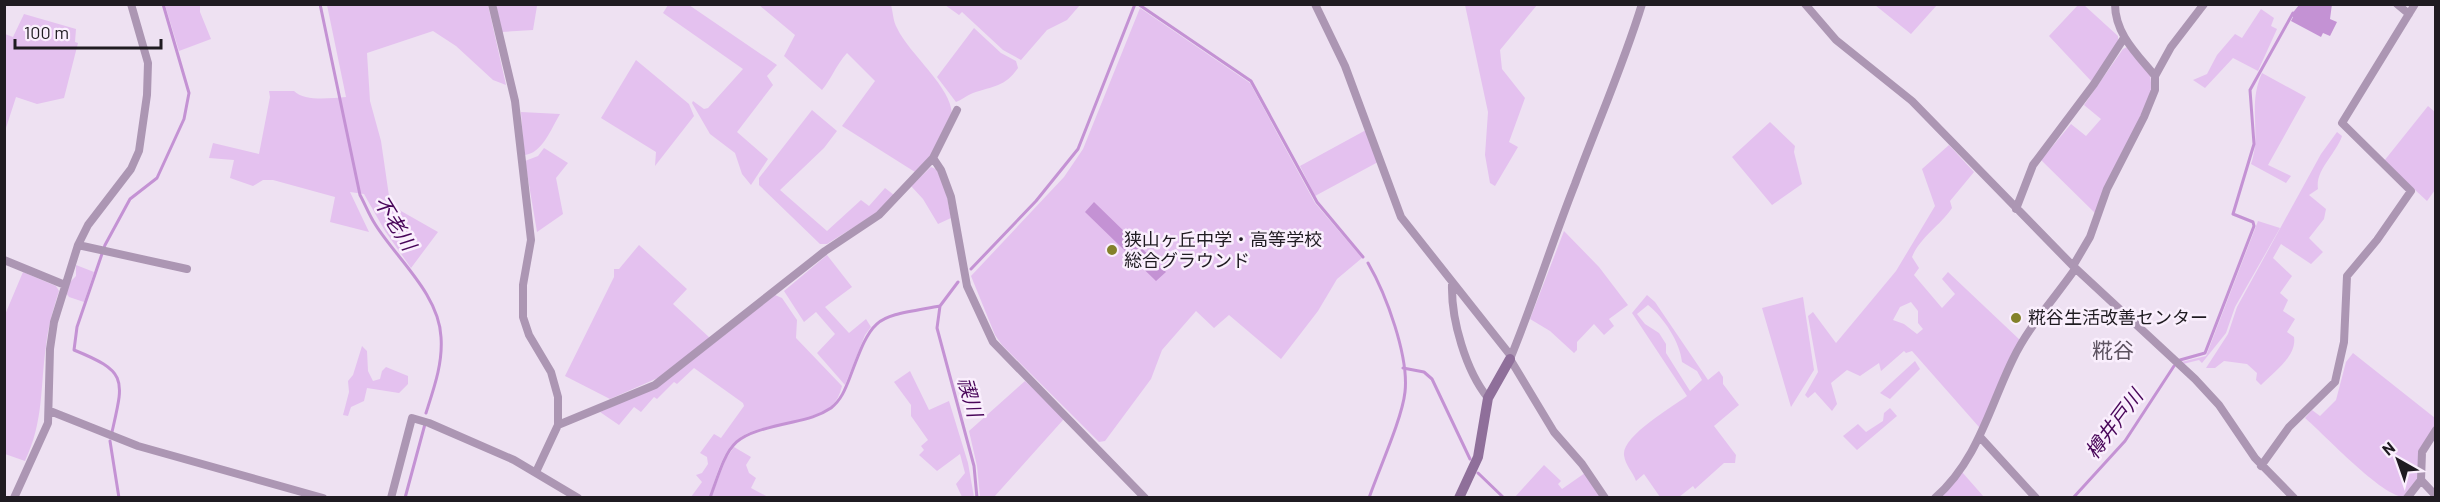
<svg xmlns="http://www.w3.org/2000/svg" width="2440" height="502" viewBox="0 0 2440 502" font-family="Barlow,'Noto Sans JP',sans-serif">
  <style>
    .green { fill: #e4c1ef; fill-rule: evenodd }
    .water { fill: #c492d4 }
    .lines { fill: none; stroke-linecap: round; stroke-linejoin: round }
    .stream { stroke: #c492d4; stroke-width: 3 }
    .street { stroke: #ac96b3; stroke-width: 8 }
    .secondary { stroke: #8f6f9a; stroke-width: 10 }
    .poi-dot { fill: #83812a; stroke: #faeffd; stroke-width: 2 }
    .labels { text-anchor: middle; stroke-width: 5; stroke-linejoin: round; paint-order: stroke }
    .poi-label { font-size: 18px; fill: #1f1b21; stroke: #faeffd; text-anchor: start }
    .water-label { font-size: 20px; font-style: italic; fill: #480559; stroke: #faeffd }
    .quarter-label { font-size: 21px; fill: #5e5361; stroke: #faeffd }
  </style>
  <rect width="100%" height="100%" fill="#eee1f2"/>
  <path class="green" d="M165,5H200V12L211,39L179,51Z
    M327,5H488L506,85L493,80L456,46L433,31L367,53L370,101L381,141L389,196L401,211L438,232L411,268L385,231L364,194L350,192L369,232L330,222L335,197L273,180H263L253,186L230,178L234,160L209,158L213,143L259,154L270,97L269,91H294C305,102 331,98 346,97Z
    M496,5L537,6L533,30L502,32Z
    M668,5H689L777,65L767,76L773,85L737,132L768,159L751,185L742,174L735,153L710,134L692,103L693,101L704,109L708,108L743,69L663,13Z
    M759,5H891C893,12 893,21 897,28C909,54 952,87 952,115L932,154L915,172L842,126L875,81L847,53C836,65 832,78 822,90L784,56L795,35Z
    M945,5H1080L1067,20L1047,30L1021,60L1003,50L962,12L959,15Z
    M1465,5H1537L1500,50L1502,69L1525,98L1509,142L1518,147L1495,186L1490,183L1485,155L1488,112Z
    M1875,5H1937L1911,34Z
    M2078,5H2084L2118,36V42L2092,82L2049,36Z
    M1140,8L1250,83L1315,203L1362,258L1337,279L1318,311L1281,359L1229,315L1214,328L1196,311L1162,350L1151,379L1105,441L1099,442L1002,345L995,335L971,276L1064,177L1083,149Z
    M2261,9L2274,18L2271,26L2277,29L2258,71L2233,58L2205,88L2193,80L2207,74L2217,55L2235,34L2242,38Z
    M24,14L76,29L75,42L78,43L64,98L37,104L16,97L5,131V34L13,37Z
    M974,28L1001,53L1016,61L1018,68C1005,87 993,86 973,93C967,95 962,100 956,102L937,77Z
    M2127,47L2150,75L2152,90L2097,215L2041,160L2071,124L2086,136L2101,119L2084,105L2123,49Z
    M636,60L689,104L694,116L655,166L656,152L601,118Z
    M2262,73L2306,97L2268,165L2291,176L2286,183L2251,164C2262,132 2247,106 2262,73Z
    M2428,106L2435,112V190L2427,201L2384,161Z
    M812,110L837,131L824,148L780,190L827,231L861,200L869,206L885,188L894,195L878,212L827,244H820L759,185V178Z
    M521,112L560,114C551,129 542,154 524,155Z
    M1770,122L1795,146L1794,152L1802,184L1772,205L1732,157Z
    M1366,130L1378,162L1315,196L1300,166Z
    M2337,132L2342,136C2336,154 2315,170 2318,189L2309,195L2326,209L2324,219L2309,238L2323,252L2311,264L2281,244L2273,258L2292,276L2280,293L2288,300L2283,311L2295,319L2287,332L2294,337C2297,356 2274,372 2261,385L2256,380L2257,373L2247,364L2224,361L2215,368H2206L2228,334L2237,307L2321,154Z
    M1949,145L1974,172L1950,201L1952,208C1940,226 1921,236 1912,257L1919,268L1914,275L1942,308L1955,294L1942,279L1948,272L2021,341L1983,425L1979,427L1912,351L1906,353L1904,351L1881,371L1879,363L1860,376L1847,370L1831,383L1837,404L1832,411L1815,392L1808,398L1805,395L1818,372L1808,316L1813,312L1836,343L1896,271L1935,206L1922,169ZM1911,302L1918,311V323L1923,329L1917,334L1904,324L1893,320L1900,307Z
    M544,148L568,163L556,178L563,214L537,232L525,161L538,156Z
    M931,167L936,169L945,187L951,218L938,224L923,199L911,186Z
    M2258,221L2280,228L2235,307L2226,333L2202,363L2199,360L2183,364L2181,362L2206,356Z
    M1564,231L1599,267L1628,305L1609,319L1614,326L1604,335L1594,324L1577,342V350L1574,353L1550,331L1530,319Z
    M639,245L687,289L673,304L710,338L660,377L610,399L565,376L614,277V269H619Z
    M827,255L852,287L825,307L849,333L866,319L871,327L865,335L845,385L817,353L835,334L816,312L804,322L784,291Z
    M76,265L94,272L84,302L69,297L66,293L70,282L76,276Z
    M23,272L56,286L59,291C53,310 48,327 46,346C40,388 44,421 25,461L5,454L4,317Z
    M775,295L782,298L797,320L796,338L842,386C832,433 767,415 737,440C721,453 716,479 709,497H691L702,482L696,475L702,473L708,464L707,457L700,453L714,434L721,438L744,406L743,403L694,368L677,384L674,382L657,399L654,397L641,412L634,407L619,425L600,412L662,384Z
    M1647,295L1655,302L1708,380L1719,371L1723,377V384L1739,405L1714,426L1736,455L1735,463H1724L1695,489L1693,486L1679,497H1660L1644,474L1636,481C1633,472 1625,465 1624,455C1622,436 1671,408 1687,396L1632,313ZM1648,305C1664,318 1680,342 1682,362L1697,371L1702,380L1690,391L1666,353V344L1659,333L1645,324L1637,314Z
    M1803,297L1814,370L1791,407L1762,308Z
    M362,346L367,351L368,371L373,381L380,379L382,371L386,367L408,376V384L399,393L367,388L364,401L351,407L348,416L343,415L349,392L348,381L353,375Z
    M2353,353L2435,418L2436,424L2424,442L2418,478L2405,497C2383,498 2325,435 2305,418L2312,410L2320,416L2336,400L2346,362Z
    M1915,361L1920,369L1890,399L1880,393Z
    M910,371L929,410L949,401L968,463L974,497H962L956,484L965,473L960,454L937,471L919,455L924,450L921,446L928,440L911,416V405L894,382Z
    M1025,381L1063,416V420L994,497H980L977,466L969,431Z
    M1890,408L1897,416L1857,450L1843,436L1858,424L1866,432L1883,421L1884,413Z
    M734,447L751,457L746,465L749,473L756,478L751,488L768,497H711L726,459Z
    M1544,465L1561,481L1558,484L1562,489L1585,473L1601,498H1514Z
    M1962,472L1984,497L1940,498Z"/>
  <path class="water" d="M2332,4L2330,19L2337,22L2330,36L2323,33L2321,37L2291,21L2293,17L2291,15L2299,5Z
    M1094,202L1166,272L1156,281L1085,212Z"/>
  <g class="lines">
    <path class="stream" d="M320,4L360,195C365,204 369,215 375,224C396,258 439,294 441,337C443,363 434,388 426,413
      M1138,4L1251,81L1317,202L1363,257
      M1368,263C1386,294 1409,356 1405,392C1402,419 1379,469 1369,498
      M971,269L1036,201L1078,149L1135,4
      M958,282L940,306L937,328L974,466L977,498
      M2180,360L2205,353L2254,226L2253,222L2233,214L2254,144L2250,90L2293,13
      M1403,368L1424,372L1432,379L1470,459
      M112,432C124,379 128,372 74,350L77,327L105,245L130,199L157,178L184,119L189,93L163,4
      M110,441L119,498
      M1478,473L1504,498
      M405,498L425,424
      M710,498C731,438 730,436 793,422C807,419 819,416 831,408C841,400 845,390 850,377C874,313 874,318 940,306
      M2073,498L2125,441L2174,366"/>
    <path class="street" d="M492,4L515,101L531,240L523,285V317L529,335L551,372L558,397V425L536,472
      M1315,4L1345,66L1401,217L1511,356
      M1805,4L1836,40L1912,101L2073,266L2195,379L2219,405L2255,458L2294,498
      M2115,4C2115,34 2137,54 2155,76
      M2397,4L2409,14
      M933,158L941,170L951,197L967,286L993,342L1145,498
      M2016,209L2033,165L2094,84L2124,38
      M78,245L187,269
      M4,260L65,285
      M2073,266L2090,237L2107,189L2144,117L2155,90V76L2171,47L2204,4
      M1452,284C1451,320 1466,371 1488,398
      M50,411L138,446L323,498
      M558,425L655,385L825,251L879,215L933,158L957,110
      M1981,438L2036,498
      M2261,466L2289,427L2335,382L2344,342L2347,276L2377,240L2411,191L2342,123L2415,4
      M2421,480L2436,496
      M14,498L48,423L50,349L54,322L78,245L88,225L131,169L139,151L147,95L148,63L131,4
      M391,498L412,418L429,423L514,460L578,498
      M1605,498L1582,464L1554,432L1510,359C1534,301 1552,242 1575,184C1597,124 1623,66 1642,4
      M1935,498C1978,460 1989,408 2013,359C2028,327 2055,298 2075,269
      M2407,498L2421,480L2422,452L2436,430"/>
    <path class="secondary" d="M1459,498L1478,457L1488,398L1510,359"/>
  </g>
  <g class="poi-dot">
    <circle cx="1112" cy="250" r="6"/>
    <circle cx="2016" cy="318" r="6"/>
  </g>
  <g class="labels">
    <g class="poi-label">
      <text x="1124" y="246">狭山ヶ丘中学・高等学校<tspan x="1124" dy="21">総合グラウンド</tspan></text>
      <text x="2028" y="324">糀谷生活改善センター</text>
    </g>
    <g class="water-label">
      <text transform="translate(395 223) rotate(58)" y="7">不老川</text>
      <text transform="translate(970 397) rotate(74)" y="7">禊川</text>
      <text transform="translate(2114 424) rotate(-53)" y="7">樽井戸川</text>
    </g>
    <g class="quarter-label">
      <text x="2113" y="358">糀谷</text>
    </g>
  </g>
  <rect width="2440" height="502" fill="none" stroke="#1f1b21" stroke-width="12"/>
  <g transform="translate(2398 460) rotate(320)" stroke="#faeffd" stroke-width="4.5" paint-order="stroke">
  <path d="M0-4.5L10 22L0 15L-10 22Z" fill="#1f1b21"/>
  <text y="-9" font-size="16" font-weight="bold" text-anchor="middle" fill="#1f1b21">N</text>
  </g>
  <path d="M15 39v9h146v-9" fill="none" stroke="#1f1b21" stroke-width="3"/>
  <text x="24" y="39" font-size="18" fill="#1f1b21" stroke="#faeffd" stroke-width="4.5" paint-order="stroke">100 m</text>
</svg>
